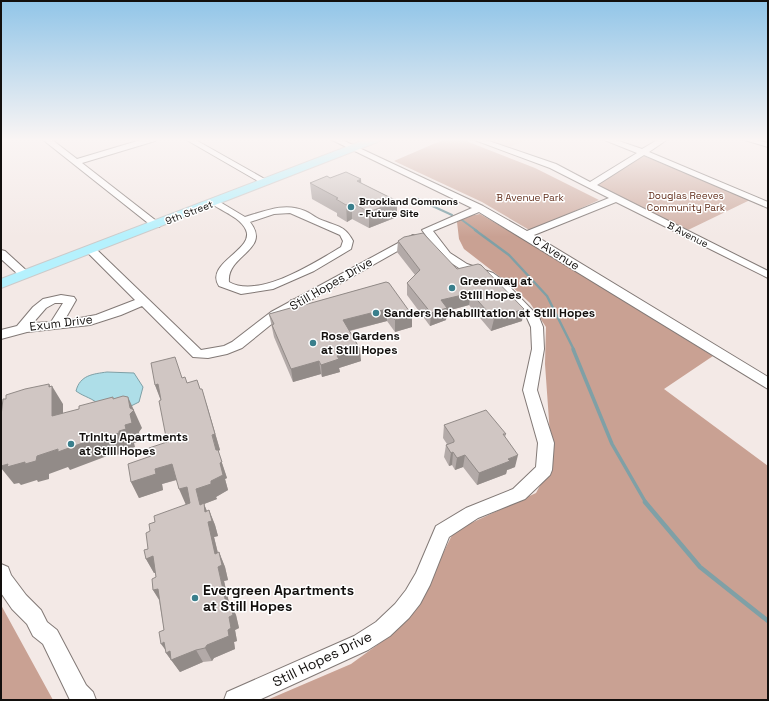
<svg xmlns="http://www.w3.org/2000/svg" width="769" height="701" viewBox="0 0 769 701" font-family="'Space Grotesk',sans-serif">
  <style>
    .built { fill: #eedcd5 }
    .green { fill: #d1b1a6 }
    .forest { fill: #c9a193 }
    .water { fill: #aedee8; stroke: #7fa0a6 }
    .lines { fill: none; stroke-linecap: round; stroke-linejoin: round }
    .stream-far3 { stroke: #7fa0a6; stroke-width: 2 }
    .stream-far2 { stroke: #7fa0a6; stroke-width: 2.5 }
    .stream-far1 { stroke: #7fa0a6; stroke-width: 3.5 }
    .stream { stroke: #7fa0a6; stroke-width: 4.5 }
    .minor-casing { stroke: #827976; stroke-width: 2 }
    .major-casing { stroke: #cbcaca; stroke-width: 2 }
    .minor { fill: #fff; fill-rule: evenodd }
    .major { fill: #b5f1fd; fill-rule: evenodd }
    .wall { fill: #b3aaa8 }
    .shaded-wall { fill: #928b88 }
    .building { fill: #d0c6c3; stroke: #928b88 }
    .poi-dot { fill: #3a7f8c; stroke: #fff; stroke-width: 1.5 }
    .labels { text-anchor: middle; stroke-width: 3; stroke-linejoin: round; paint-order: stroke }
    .far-park-label { font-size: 10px; fill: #622e1b; stroke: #fff }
    .far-poi-label { font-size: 10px; font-weight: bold; fill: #120f0d; stroke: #fff; text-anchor: start }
    .far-street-label { font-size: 10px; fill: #120f0d; stroke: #fff }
    .street-label { font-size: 12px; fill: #120f0d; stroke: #fff }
    .poi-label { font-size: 12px; font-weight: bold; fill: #120f0d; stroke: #fff; text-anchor: start }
    .near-poi-label { font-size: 14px; font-weight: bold; fill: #120f0d; stroke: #fff; text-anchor: start }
    .near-street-label { font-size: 14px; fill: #120f0d; stroke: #fff }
  </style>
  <rect width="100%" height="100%" fill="#f3e9e6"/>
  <path class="built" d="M476,139H529L505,149Z"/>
  <path class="green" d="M445,139H461L535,168L599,200L531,231L482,202L394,161Z
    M642,155L750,200L688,230L596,186L597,183Z"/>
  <path class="forest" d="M480,214L533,245L713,356L664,389L768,466V700H267L351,664L391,635L420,600L454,531L536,493L552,463L545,364L546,327L530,303L508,283L464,249L459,239L457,222L469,216Z
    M1,605L53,700H1Z"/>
  <path class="water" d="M107,372L134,373L143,387L139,402L131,406L99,405C93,398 84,397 76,391C80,375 93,374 107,372Z"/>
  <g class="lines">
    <path class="stream-far3" d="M415,198L452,215
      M462,220L477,231"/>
    <path class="stream-far2" d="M475,230L509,255L547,296L574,350"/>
    <path class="stream-far1" d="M573,349L612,444L646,503"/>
    <path class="stream" d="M645,502L700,567L768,621"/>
    <defs>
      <path id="minor" d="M42,139H51L77,159L144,139H156L155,141L82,163L159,223L161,225L159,227H153Z
        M185,139H194L270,182L269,184H263Z
        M330,139H340L483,206L527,231L609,198L550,168L472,139H483L556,164L590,182L637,153L602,139H613L642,149L659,139H668L649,152L768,202V208L644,155L597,185L768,271V278L616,202L534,235L768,377V389L479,212L433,231L450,253L467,264L493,273L504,281L539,317L543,327L544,349L537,390L554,443L552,470L550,475L525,499L478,518L449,537L430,585L420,604L409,618L390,636L368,650L259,700H224L227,692L354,636L376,622L395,604L406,590L416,573L436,526L466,508L513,489L536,467L538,443L523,390L532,349L531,327L527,318L496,285L485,277L459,268L442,257L422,230L472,208Z
        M741,139H753L768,143V147Z
        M215,199L245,217C265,211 285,202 305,211C312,214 317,219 324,221C339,227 345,226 353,241L351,249L314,271L273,289L241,294L219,286C204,263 255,250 246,230C241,218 222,211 212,204V200ZM290,213L340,235L343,241L341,247C314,263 259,299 229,282C226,255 272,250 250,222L274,214Z
        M413,235L417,236L418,238L417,240L279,318L242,348L227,354L208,358L193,357L142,306L121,315L90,325L27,332L1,339V330L17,326L33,307L43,299L61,295L74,297L76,300L64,321L96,315L135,300L87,252L86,250L87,248H95L201,350L224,346L232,342L271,312ZM55,303H63L51,322L33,323L46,308Z
        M1,250L5,251L28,272L30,274L28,276H20L1,259Z
        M1,564L8,567L11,575L26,595L41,610L47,622L57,630L86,685L93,692L96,700H70L43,644L33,636L27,624L12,609L1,593Z"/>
      <path id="major" d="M367,139H381L380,141L1,288V279Z"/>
    </defs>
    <use href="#minor" class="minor-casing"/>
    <use href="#major" class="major-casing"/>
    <use href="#minor" class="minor"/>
    <use href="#major" class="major"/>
  </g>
  <path class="wall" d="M330,178L361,183L397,201V217L369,228L352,219L347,222L337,216V213L312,199L310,183Z
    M398,241L457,269L522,321L491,331L469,305L447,311L446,320L430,326L407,295V283L415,275L397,252Z
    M386,282L412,327L395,332L387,321L350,331L361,361L339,368L340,372L322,377L321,374L293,382L274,337L269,314L292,308L290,300L304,305Z
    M182,378L187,383L200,389L207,405L220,450L218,451L227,478L225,479L228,490L216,497L217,499L204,504L207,511L209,510L215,525L218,536L214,537L218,553L219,552L225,567L228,580L224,581L229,602L236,615L239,628L235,630L237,641L234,642L235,649L214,658L212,661L203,662L180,672L166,653L164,630L159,600L153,590L156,577L155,573H154L146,559L148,549L150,531L155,522L186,504L177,480L162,484L163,490L139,498L131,482L151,456L167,442L161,400L155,385Z
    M444,425L506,434L505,437L515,467L507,470L506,474L477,485L463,467L455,470L452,465L449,466L444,457L446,445L447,444L443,438Z"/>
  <path class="shaded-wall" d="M361,179L362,195L357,181Z
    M397,201V217L369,228V212Z
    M352,203V219L347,222L346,205Z
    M471,293L469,305L447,311L446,320L430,326L431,313L441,300Z
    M387,309V321L344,332L343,320Z
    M524,309L522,321L491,331L494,319Z
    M412,315V327L395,332V320Z
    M360,349L361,361L339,368L340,372L322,377L321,365L337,356Z
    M319,361L321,374L293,382L291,369Z
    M49,384L52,389V386L63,404V434L52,416L49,387Z
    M158,384L161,401L155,385Z
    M202,389L220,450L218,451L227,478L225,479L228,490L216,497L217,499L204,504L210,519L209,510L215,525L218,536L214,537L221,566L219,552L225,567L228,580L224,581L232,616L230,602L236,615L239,628L235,630L237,641L234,642L235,649L214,658L212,661L205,648L207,645L228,630L226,603L215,554L200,505L196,489L211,481L216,450Z
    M128,397L142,428L139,432L140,441L134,443L135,447L128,449V452L117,455L115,453L70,470L68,467L49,474V479L38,482L37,480L21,485L19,483L14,484L1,468V466L119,431L125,425L130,408Z
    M453,452L452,465L449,466L451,453Z
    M465,455L463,467L455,470L457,458Z
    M518,455L515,467L507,470L506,474L477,485L479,473L508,459Z
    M172,464L179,479L162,484L163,490L139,498L131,482L155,469Z
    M187,487L193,503L186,505L179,489Z
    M153,556L161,571L154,573L146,559Z
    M158,589L162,604L153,590Z
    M164,642L196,650L203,662L180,672L166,653L167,652L161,644Z"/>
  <path class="building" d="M346,172L361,179L357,181L397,201L369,212L352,203L346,205L336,199L338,198L310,183L327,176L330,178Z
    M423,233L457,269L478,264L481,265L524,309L494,319L471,293L441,300L447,308L431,313L407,283L420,270L398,241L404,237Z
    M386,282L389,283L412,315L395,320L387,309L343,320L360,349L337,356L339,359L321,365L319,361L291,369L272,325L274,324L269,314L294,307L290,300L300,297L304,305Z
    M175,357L182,378L185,377L187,383L197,380L200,389H202L215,434L212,435L216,450H218L222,462L220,463L223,475L211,481V484L196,489L200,505L204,503L205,512L209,510L212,521L208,522L215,554L219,552L222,565L218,567L226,603L230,602L233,615L229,617L231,628L228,630L229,636L207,645L205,648L196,650L171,660L170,651L166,653L164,642L161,644L159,632L164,630L158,589L153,590L152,579L156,577L153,556L146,559L144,550L148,549L146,533L150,531L149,524L155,522L154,516L190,503L187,487L179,489L172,464L155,469L156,474L131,482L128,464L151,456L149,448L167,442L159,401L161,400L158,384L155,385L151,363Z
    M49,384V387L52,386V416L79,409V406L113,397V399L123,396L128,397L130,408L134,410L130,414L132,423L125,425L126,429L119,431V433L107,437V434L58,452V449L37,456L36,461L25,464V462L7,467L8,464L1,466V416L3,399H6V395L25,389Z
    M486,410L506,434H503L518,455L508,459L510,461L479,473L465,455L457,458L453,452L451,453L446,445L454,442V440L444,425Z"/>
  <linearGradient id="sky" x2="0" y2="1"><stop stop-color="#91c5e8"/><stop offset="0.59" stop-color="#faf5f4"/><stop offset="1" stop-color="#faf5f4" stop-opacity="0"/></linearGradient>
  <rect width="769" height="237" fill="url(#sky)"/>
  <g class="poi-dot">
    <circle cx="351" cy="207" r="4"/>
    <circle cx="452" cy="288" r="4"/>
    <circle cx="376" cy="313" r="4"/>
    <circle cx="313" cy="343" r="4"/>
    <circle cx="71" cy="444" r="4"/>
    <circle cx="195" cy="598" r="4"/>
  </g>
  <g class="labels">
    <g class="far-park-label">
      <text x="686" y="199">Douglas Reeves<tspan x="686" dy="12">Community Park</tspan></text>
      <text x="530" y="201">B Avenue Park</text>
    </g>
    <g class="far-poi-label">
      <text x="359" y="205">Brookland Commons<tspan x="359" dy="12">- Future Site</tspan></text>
    </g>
    <g class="far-street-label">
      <text transform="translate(189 212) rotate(-21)" y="4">9th Street</text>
      <text transform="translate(688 234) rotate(27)" y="4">B Avenue</text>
    </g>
    <g class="street-label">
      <text transform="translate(556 253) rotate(32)" y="4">C Avenue</text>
      <text transform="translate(331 284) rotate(-30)" y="4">Still Hopes Drive</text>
      <text transform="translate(61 323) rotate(-7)" y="4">Exum Drive</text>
    </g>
    <g class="poi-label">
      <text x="460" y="285">Greenway at<tspan x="460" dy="14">Still Hopes</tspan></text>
      <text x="384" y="317">Sanders Rehabilitation at Still Hopes</text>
      <text x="321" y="340">Rose Gardens<tspan x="321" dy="14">at Still Hopes</tspan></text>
      <text x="79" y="441">Trinity Apartments<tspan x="79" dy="14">at Still Hopes</tspan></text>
    </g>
    <g class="near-poi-label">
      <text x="203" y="595">Evergreen Apartments<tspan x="203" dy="16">at Still Hopes</tspan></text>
    </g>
    <g class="near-street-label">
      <text transform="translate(322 659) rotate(-26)" y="5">Still Hopes Drive</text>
    </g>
  </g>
  <rect width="769" height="701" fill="none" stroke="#120f0d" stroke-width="4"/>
</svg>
